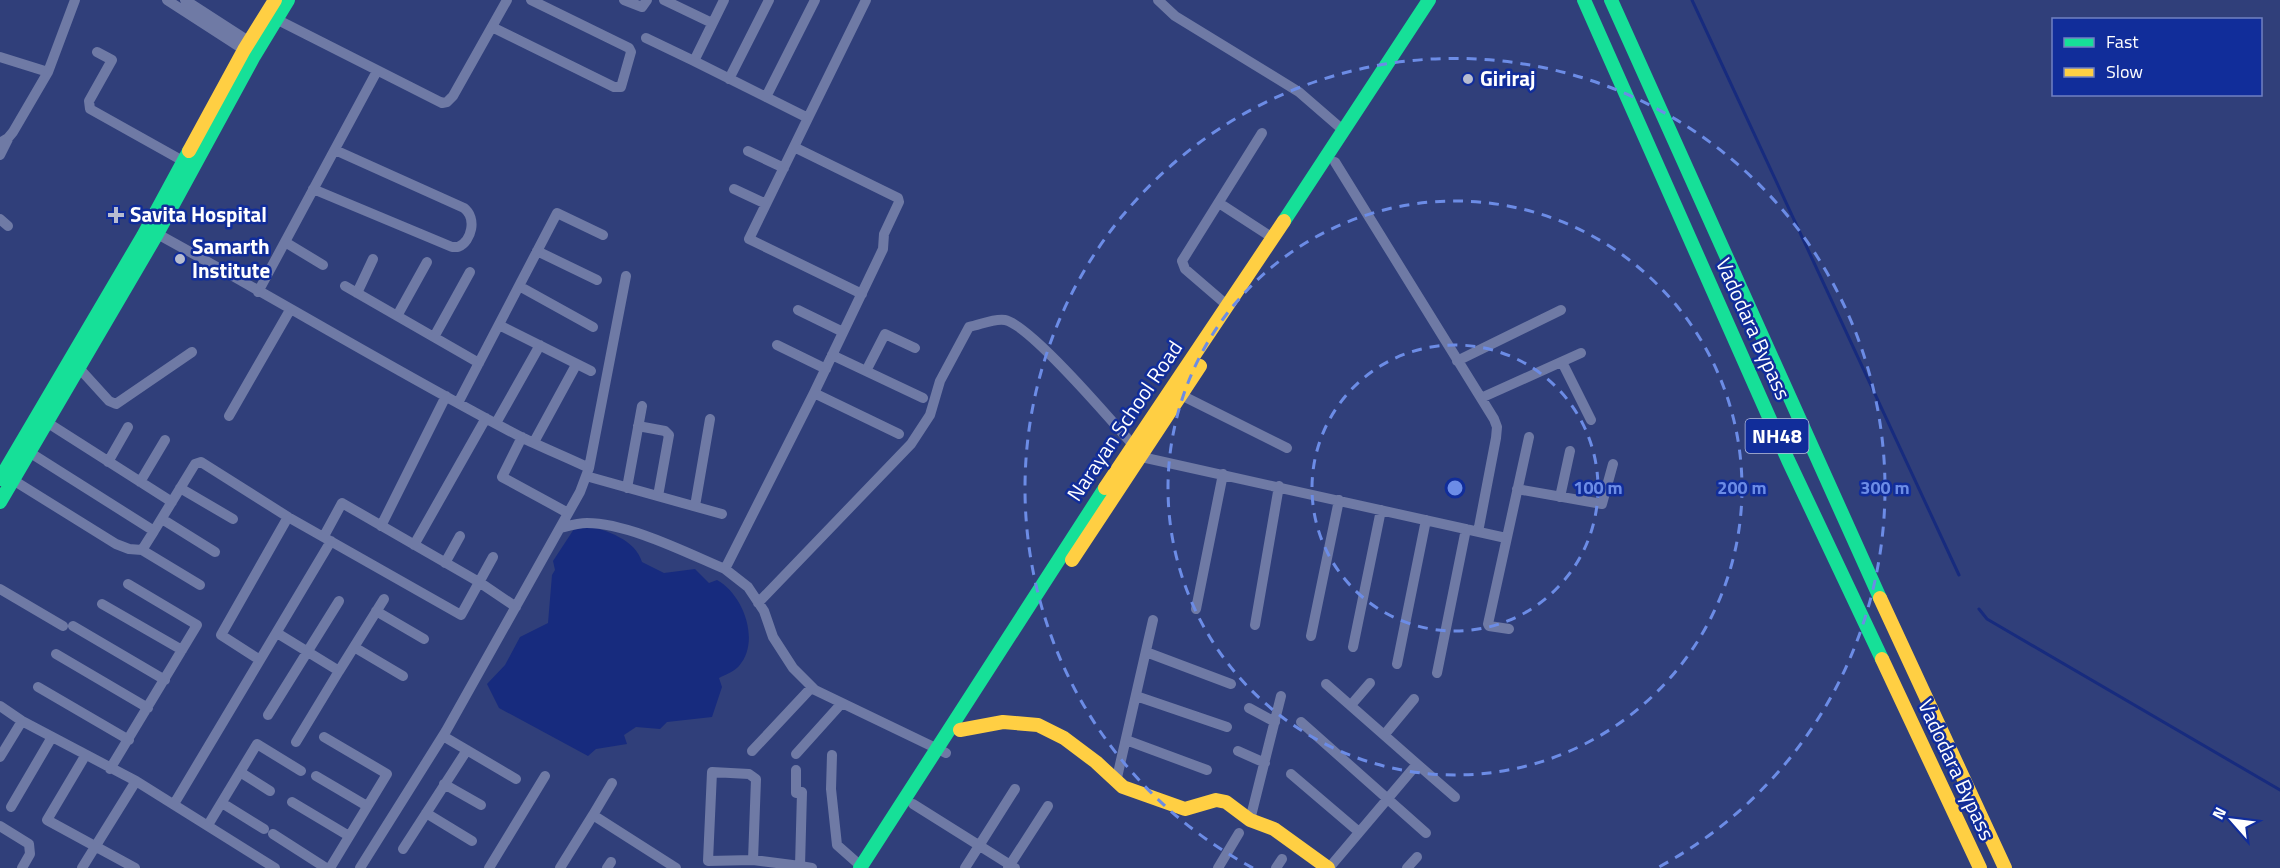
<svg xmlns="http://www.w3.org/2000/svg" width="2280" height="868" viewBox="0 0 2280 868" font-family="'Titillium Web',sans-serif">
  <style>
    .water { fill: #172b7e }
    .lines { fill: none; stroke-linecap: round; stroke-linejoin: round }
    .stream { stroke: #172b7e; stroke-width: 3 }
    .street { stroke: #6f7aa5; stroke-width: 10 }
    .fast { stroke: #16e098; stroke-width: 14 }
    .slow { stroke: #ffcf43; stroke-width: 14 }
    .ring { fill: none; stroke: #6c8ce6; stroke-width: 3; stroke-dasharray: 10 8 }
    .poi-dot { fill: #b7bcd0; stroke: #112d9a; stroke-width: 2 }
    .labels { text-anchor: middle; stroke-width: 5; stroke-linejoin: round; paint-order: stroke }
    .shield { fill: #112d9a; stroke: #b8c0e1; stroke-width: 1.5 }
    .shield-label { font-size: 20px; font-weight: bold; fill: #fff }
    .poi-label { font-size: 21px; font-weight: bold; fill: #fff; stroke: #112d9a; text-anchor: start }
    .street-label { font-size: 21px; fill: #fff; stroke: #112d9a }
    .centre { fill: #6c8ce6; stroke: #112d9a; stroke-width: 3 }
    .ring-label { font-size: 18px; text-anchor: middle; font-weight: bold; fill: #6c8ce6; stroke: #112d9a; stroke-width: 5; stroke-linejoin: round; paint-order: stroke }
  </style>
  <rect width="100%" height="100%" fill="#303f7a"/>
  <path class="water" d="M586,525C607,531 635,539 642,562L664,573L695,569L709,583L717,580C743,594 761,641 739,666C735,671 725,675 719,678L722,687L712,717L667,722L660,729L636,727L624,735L627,744L596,749L588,756L499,708L487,684L505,665L520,637L548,623L552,575L555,570L553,561L574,529Z"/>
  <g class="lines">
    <path class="stream" d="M1692,0L1959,575
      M1979,609L1987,619L2280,790"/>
    <path class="street" d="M167,0L249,53
      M185,0L253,44
      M624,0L642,7L647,0
      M664,0L712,23
      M724,0L694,61L808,118L866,0
      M1158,0L1175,16L1299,92L1344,131
      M276,19L442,103L447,102L453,96L507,0
      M492,27L614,87H621L631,52L629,48L531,0
      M646,38L694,61
      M97,52L112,60L89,101L90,109L183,161
      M0,57L48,72
      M729,79L769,0
      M766,97L815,0
      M808,118L749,239L862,294
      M0,143L8,138L13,132L48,72L75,0
      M794,147L898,198L899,202L884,234L883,249L814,393L725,569L748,587L764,611L773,637L793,668L815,690L946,753
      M748,151L784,168
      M0,155L8,139
      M1335,162L1494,419L1497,427L1496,438L1478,532
      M313,189L452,247H458C472,241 477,218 464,208L335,150
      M734,189L766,204
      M1219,203L1273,238
      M0,219L8,226
      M152,231C275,298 395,371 519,436C541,447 566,457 589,468L580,492L446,731L360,868
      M285,242L323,265
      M537,251L597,280
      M345,286L479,363
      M519,286L593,327
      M258,292L377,71
      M357,293L373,259
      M1228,306L1185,269L1182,261L1262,133
      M798,310L843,332
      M397,316L427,262
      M499,325L591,371
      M434,337L470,272
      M777,345L826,369
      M832,355L923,398
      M1457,361L1561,310
      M1562,362L1591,420
      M79,368L109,401L116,404L192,352
      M866,371L885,334L915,348
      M814,393L899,434
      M1181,395L1287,448
      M1481,398L1581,353
      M458,403L557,213L603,235
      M229,416L290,310
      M48,423L172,502
      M496,423L540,345
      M638,426L665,431L669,435L658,496
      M522,437L502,477L568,513
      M534,442L576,365
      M29,452L154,531L195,464L201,462L288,517
      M1137,456L1506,538
      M108,462L128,427
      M589,468L626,276
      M586,476L722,514
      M13,480L116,544L129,549L142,550
      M140,482L165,440
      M180,488L233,519
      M627,488L642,406
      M1517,489L1602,504L1613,464
      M1560,497L1570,451
      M695,506L710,419
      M162,519L215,552
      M381,526L446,396
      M560,528C568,526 578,523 587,523C628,523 687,553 725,569
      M154,531L142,550L200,585
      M324,536L342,503L479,582L516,607
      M414,545L486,418
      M445,563L460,536
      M0,589L63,626
      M758,603L911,444L930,415L940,381L969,327C980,325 994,318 1005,320C1030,325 1112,421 1133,445
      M102,604L182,650
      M1196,609L1223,474
      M376,611L424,639
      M1255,625L1279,486
      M73,626L165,680
      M1509,629L1489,626L1488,624L1529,437
      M277,633L339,671L296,742
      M1311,636L1339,500
      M354,647L403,676
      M1353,647L1381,510
      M1146,652L1231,684
      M56,654L148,708
      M260,660L221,635L288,517L461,615L493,557
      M1397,664L1426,520
      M339,671L384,599
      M1437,673L1466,529
      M1326,684L1417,764L1329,868
      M38,687L129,740
      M1136,696L1227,727
      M1351,705L1370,683
      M0,706L22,721L136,781L275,868
      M1249,708L1275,722
      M268,715L339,601
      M1301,722L1426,833
      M1385,734L1414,699
      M443,736L516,779
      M324,737L387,774L330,868
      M1126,740L1207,770
      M752,751L812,687
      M1238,751L1265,763
      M796,754L841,704
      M832,755L831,789L837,845L863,868
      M85,756L47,820L135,868
      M0,757L22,721
      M1417,764L1455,797
      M110,769L197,625L128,584
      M796,770V793L802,792L800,866L812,868
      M240,772L270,791
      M1291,774L1359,832
      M316,776L367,806
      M1116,782L1153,620
      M444,784L481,805
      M292,802L349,836
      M222,803L264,829
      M174,804L331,541
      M913,804L1015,868
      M11,807L52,737
      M426,813L472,841
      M593,815L612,783
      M1250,820L1281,696
      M208,825L257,744L301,771
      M0,826L29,844L30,854L22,868
      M273,834L326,868
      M403,849L467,750
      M753,860L708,861L712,772L749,774L756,779L753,860L800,866
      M82,868L136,781
      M489,868L545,776
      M560,868L593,815L676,868
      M607,868L611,862
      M965,868L1015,789
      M1008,868L1048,806
      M1218,868L1239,833
      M1276,868L1282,859
      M1407,868L1417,857"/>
    <path class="fast" d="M1584,0L1788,460L1882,659
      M1611,0L1880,598
      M1284,221L1429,0
      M0,479L143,236L189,151
      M0,502L157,234L254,56L288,0
      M860,868L1105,488"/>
    <path class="slow" d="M189,151L244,50L275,0
      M1105,488L1284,221
      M1072,560L1200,366
      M1880,598L2005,868
      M1882,659L1980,868
      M960,730L1003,722L1038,725L1064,738L1096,762L1123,787L1185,809L1216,800L1226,802L1250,820L1274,829L1328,868"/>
  </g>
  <g class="ring">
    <circle cx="1455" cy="488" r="143"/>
    <circle cx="1455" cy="488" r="287"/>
    <path d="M1253 868A430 430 0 1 1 1657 868"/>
  </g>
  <g class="poi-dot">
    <circle cx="1468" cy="79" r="6"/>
    <path d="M113 206h6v6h6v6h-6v6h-6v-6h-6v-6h6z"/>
    <circle cx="180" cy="259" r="6"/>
  </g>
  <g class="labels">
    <rect class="shield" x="1745.5" y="419" width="63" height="34" rx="4.5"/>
    <g class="shield-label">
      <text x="1777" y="443">NH48</text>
    </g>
    <g class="poi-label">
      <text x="1480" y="86">Giriraj</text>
      <text x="130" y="222">Savita Hospital</text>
      <text x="192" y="254">Samarth<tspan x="192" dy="24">Institute</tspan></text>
    </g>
    <g class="street-label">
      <text transform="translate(1753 329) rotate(66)" y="7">Vadodara Bypass</text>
      <text transform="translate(1125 421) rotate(-56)" y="7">Narayan School Road</text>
      <text transform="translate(1956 770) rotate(65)" y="7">Vadodara Bypass</text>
    </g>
  </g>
  <circle cx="1455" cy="488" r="9" class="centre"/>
  <g class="ring-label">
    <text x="1598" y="494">100 m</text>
    <text x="1742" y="494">200 m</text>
    <text x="1885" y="494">300 m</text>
  </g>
  <rect x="2052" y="18" width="210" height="78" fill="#112d9a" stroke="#7081c2" stroke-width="1.5"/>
  <rect x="2064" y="38" width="30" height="9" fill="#16e098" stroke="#7081c2" stroke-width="1.5"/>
  <text x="2106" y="48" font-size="18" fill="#ffffff">Fast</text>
  <rect x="2064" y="68" width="30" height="9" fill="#ffcf43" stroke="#7081c2" stroke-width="1.5"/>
  <text x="2106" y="78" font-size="18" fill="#ffffff">Slow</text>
  <g transform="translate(2232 820) rotate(298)" stroke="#112d9a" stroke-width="4.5" paint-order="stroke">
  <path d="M0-4.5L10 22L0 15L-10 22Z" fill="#ffffff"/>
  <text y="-9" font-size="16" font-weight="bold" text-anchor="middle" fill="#ffffff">N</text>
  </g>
</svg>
